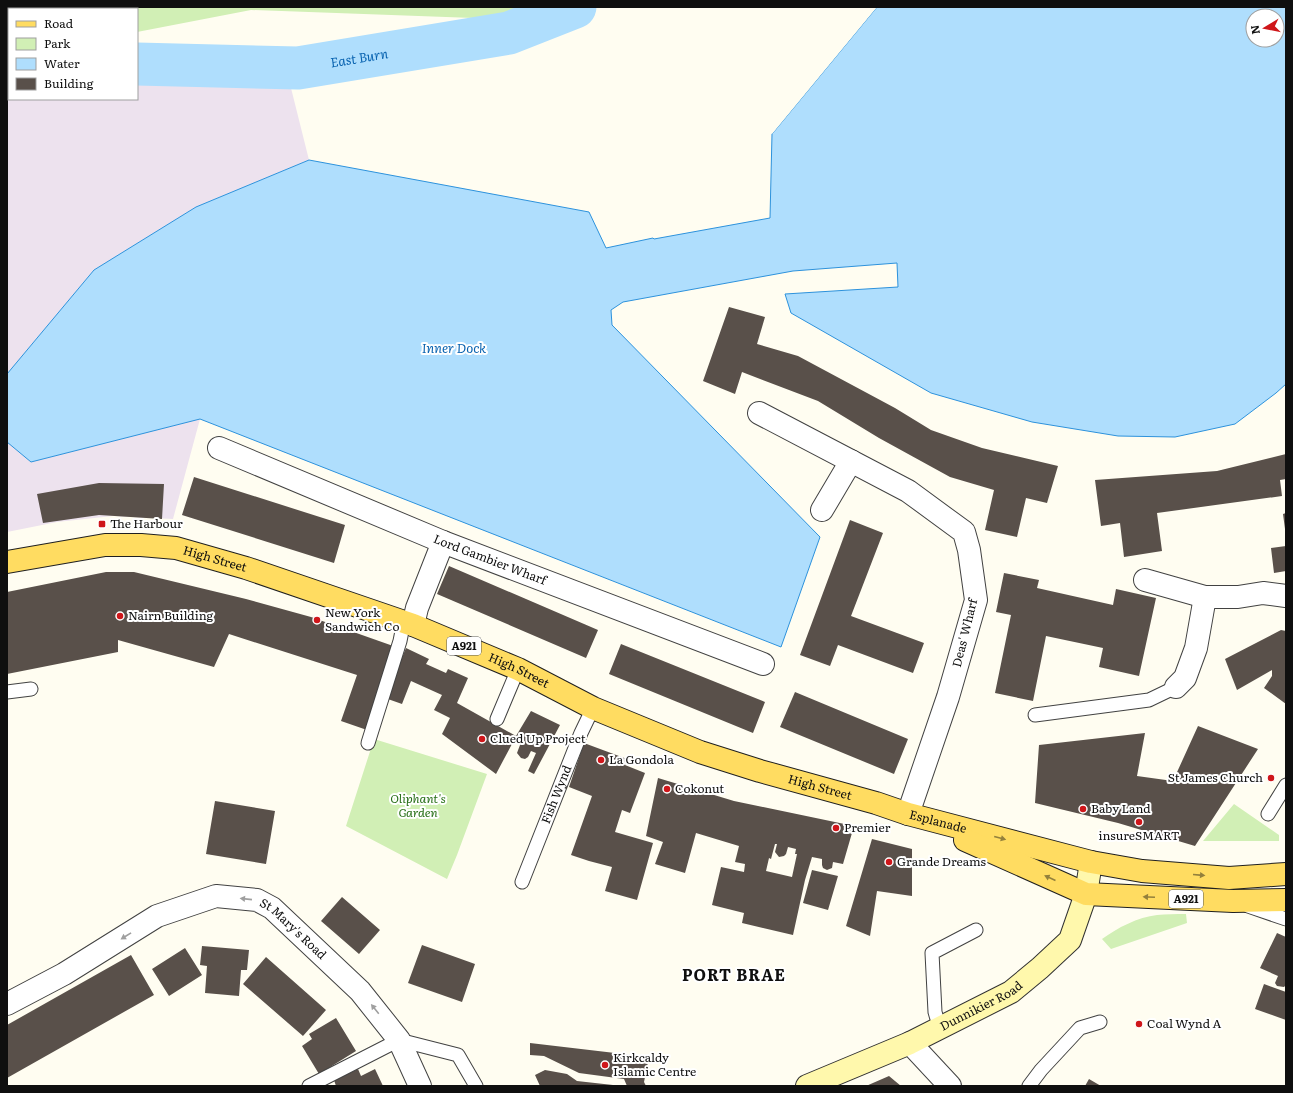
<svg xmlns="http://www.w3.org/2000/svg" width="1293" height="1093" viewBox="0 0 1293 1093" font-family="Literata,serif">
  <style>
    .industrial { fill: #ede2ee }
    .green { fill: #d1efb5 }
    .water { fill: #afdefd; stroke: #2d92dc; fill-rule: evenodd }
    .pier { fill: #fffdf1 }
    .lines { fill: none; stroke-linecap: round; stroke-linejoin: round }
    .river { stroke: #afdefd; stroke-width: 43 }
    .building { fill: #59504a; fill-rule: evenodd }
    .lane-casing { stroke: #424242; stroke-width: 15 }
    .street-casing { stroke: #424242; stroke-width: 24 }
    .secondary-casing { stroke: #313131; stroke-width: 24 }
    .primary-casing { stroke: #202020; stroke-width: 24 }
    .lane { stroke: #fff; stroke-width: 13 }
    .street { stroke: #fff; stroke-width: 22 }
    .secondary { stroke: #fff8ac; stroke-width: 22 }
    .primary { stroke: #ffdc61; stroke-width: 22 }
    .oneway { fill: #93803c }
    .oneway2 { fill: #9f9f9f }
    .poi-dot { fill: #cf161a; stroke: #fff; stroke-width: 1.5 }
    .labels { text-anchor: middle; stroke-width: 4; stroke-linejoin: round; paint-order: stroke }
    .shield { fill: #fff; stroke: #575757; stroke-width: 1 }
    .shield-label { font-size: 11px; font-weight: bold; fill: #0f0f0f }
    .poi-label { font-size: 12px; fill: #0f0f0f; stroke: #fff; text-anchor: start }
    .street-label { font-size: 12px; fill: #0f0f0f; stroke: #fff }
    .park-label { font-size: 12px; font-style: italic; fill: #276f17; stroke: #fff }
    .water-label { font-size: 13px; font-style: italic; fill: #0963b0; stroke: #fff }
    .district-label { font-size: 16px; font-weight: bold; letter-spacing: 1px; fill: #0f0f0f; stroke: #fff }
  </style>
  <rect width="100%" height="100%" fill="#fffdf1"/>
  <path class="industrial" d="M7,74H9V99H137V79L290,84L309,160L196,207L94,270L7,374Z
    M200,419L173,519L113,516L57,522L7,532V442L31,462Z"/>
  <path class="green" d="M7,7H531L501,19L251,10L137,32V9H9V17L7,16Z
    M374,739L487,774L457,855L447,879L346,826Z
    M1234,804L1279,835V841H1203Z
    M1186,914L1187,923L1111,949L1102,939C1117,928 1138,917 1157,915C1166,914 1176,914 1186,914Z"/>
  <path class="water" d="M877,7H1286V384L1276,393L1235,424L1175,437L1118,436L1032,422L931,393L791,313L785,294L898,287L897,263L793,271L623,302L611,310L612,325L820,537L781,647L200,419L31,462L7,442V374L94,270L196,207L309,160L589,212L606,248L653,238L654,239L770,218L772,134ZM1253,16H1277V40H1253Z"/>
  <path class="pier" d="M874,7H877L772,134L771,132Z"/>
  <g class="lines">
    <g class="river">
      <path d="M7,53H9"/>
      <path id="s1" d="M137,64L298,68L509,33L575,7"/>
    </g>
  </g>
  <path class="building" d="M729,307L765,317L757,344L798,356L895,408L931,430L982,448L1058,466L1047,503L1026,498L1017,537L985,530L994,490L950,477L879,438L818,401L742,372L735,394L703,381Z
    M1286,454V479L1280,480L1282,496L1157,513L1162,551L1124,557L1120,523L1101,526L1095,480L1217,471Z
    M194,477L345,525L334,563L182,515Z
    M99,483L164,484L162,519L99,515L43,523L37,494Z
    M1286,513V529H1285L1283,514Z
    M850,520L883,533L851,616L924,643L913,673L838,645L830,666L800,655Z
    M1286,546V571L1274,573L1271,548Z
    M449,566L598,630L586,658L437,594Z
    M106,572H134L246,599L311,617L396,647L367,730L341,721L357,675L229,634L214,667L118,640V652L7,674V592Z
    M1004,573L1039,580L1037,588L1113,605L1116,589L1156,598L1139,676L1099,667L1103,648L1046,636L1033,701L995,693L1011,615L996,612Z
    M1281,630L1286,631V704L1264,688L1272,676V670L1237,690L1225,659Z
    M621,644L765,702L753,733L609,674Z
    M406,648L429,659L426,664L446,673L448,669L468,678L457,703L516,736L531,711L560,725L534,774L528,771L536,753L531,751L528,757L525,759L521,758L517,753L520,745L513,742L496,774L442,734L450,718L434,710L442,695L411,681L402,704L385,698Z
    M795,692L908,739L894,774L780,727Z
    M1198,726L1258,749L1195,846L1118,823L1035,803L1039,745L1145,733L1137,776L1173,781Z
    M584,743L627,759L625,765L645,773L630,813L622,810L615,832L653,843L637,900L605,891L612,867L589,861L571,855L592,796L569,787Z
    M658,778L734,801L854,826L843,864L833,862L832,868L827,870L823,868L822,865V859L812,857L805,880L793,935L742,923L744,913L712,905L721,867L744,872L745,864L735,862L739,846L696,833L685,873L655,864L663,842L646,836ZM775,844H777L775,852L779,857L784,856L786,854L788,847L796,849L795,854H797L792,877L766,871L769,858L771,859Z
    M215,801L275,811L266,864L206,854Z
    M872,839L912,849V896L877,891L870,936L846,926Z
    M812,870L838,876L828,910L803,903Z
    M342,897L380,930L359,954L321,921Z
    M1277,933L1286,937V985L1284,987L1277,986L1275,983L1278,976L1260,968Z
    M422,945L475,964L462,1002L408,983Z
    M202,946L249,950L247,970H241L239,996L205,993L207,966L200,965Z
    M185,948L202,975L169,996L152,969Z
    M131,955L154,995L7,1078V1025Z
    M266,957L326,1010L303,1036L243,984Z
    M1264,984L1286,992V1020L1255,1009Z
    M336,1018L356,1051L319,1074L302,1046L312,1039L309,1034Z
    M530,1043L649,1057L644,1082L646,1086H627L624,1079L579,1073L544,1056L530,1055Z
    M358,1069L361,1076L375,1069L383,1086H336L334,1080Z
    M545,1070L567,1074L577,1081L613,1085V1086H540L535,1075Z
    M889,1076L901,1086H866Z
    M1089,1079L1101,1086H1085Z"/>
  <g class="lines">
    <defs>
      <g id="lane">
        <path d="M7,692L31,689"/>
        <path d="M1035,715L1149,700L1176,687"/>
        <path d="M497,719L518,669"/>
        <path d="M368,743L400,641L404,621"/>
        <path d="M1268,814L1286,785"/>
        <path id="s2" d="M522,882L581,733L593,708"/>
        <path d="M1248,906L1286,919"/>
        <path d="M940,1029L935,1012L932,953L976,930"/>
        <path d="M309,1086L399,1040L458,1055L476,1086"/>
        <path d="M1029,1086L1041,1070L1080,1028L1100,1022"/>
      </g>
      <g id="street">
        <path d="M759,413L908,491L964,532L969,550L976,600L948,697L908,814"/>
        <path id="s3" d="M219,448L443,542L763,664"/>
        <path d="M822,510L851,461"/>
        <path d="M1145,580L1205,597H1238L1263,593L1286,596"/>
        <path d="M413,625L417,608L443,542"/>
        <path d="M1176,687L1185,678L1196,648L1205,597"/>
        <path id="s4" d="M7,1004L64,974L157,916L216,896L257,900L272,908L360,991L399,1040L420,1086"/>
        <path d="M910,1043L950,1086"/>
      </g>
      <g id="secondary">
        <path id="s5" d="M807,1086L910,1043L1011,992L1040,968L1070,940L1086,894L1091,862"/>
      </g>
      <g id="primary">
        <path id="s6" d="M7,562L105,545H141L176,548L246,568L413,625L518,669L593,708L700,752L760,771L876,803L908,814L1091,862L1142,871L1229,878L1286,874"/>
        <path d="M965,840L1086,894L1233,901L1286,900"/>
      </g>
    </defs>
    <use href="#lane" class="lane-casing"/>
    <use href="#street" class="street-casing"/>
    <use href="#secondary" class="secondary-casing"/>
    <use href="#primary" class="primary-casing"/>
    <use href="#lane" class="lane"/>
    <use href="#street" class="street"/>
    <use href="#secondary" class="secondary"/>
    <use href="#primary" class="primary"/>
  </g>
  <defs><path id="oneway-solid" d="M-6-.8H1V-3.2L6.5 0L1 3.2V.8H-6Z"/></defs>
  <g class="oneway">
    <use href="#oneway-solid" transform="translate(1000 838) rotate(15)"/>
    <use href="#oneway-solid" transform="translate(1199 875) rotate(5)"/>
    <use href="#oneway-solid" transform="translate(1050 878) rotate(-156)"/>
    <use href="#oneway-solid" transform="translate(1149 897) rotate(-177)"/>
  </g>
  <g class="oneway2">
    <use href="#oneway-solid" transform="translate(246 899) rotate(-174)"/>
    <use href="#oneway-solid" transform="translate(126 936) rotate(148)"/>
    <use href="#oneway-solid" transform="translate(375 1009) rotate(-129)"/>
  </g>
  <g class="poi-dot">
    <rect x="98" y="520" width="8" height="8" rx="2"/>
    <circle cx="120" cy="616" r="4"/>
    <circle cx="317" cy="620" r="4"/>
    <circle cx="482" cy="739" r="4"/>
    <circle cx="601" cy="760" r="4"/>
    <circle cx="1271" cy="778" r="4"/>
    <circle cx="667" cy="789" r="4"/>
    <circle cx="1083" cy="809" r="4"/>
    <circle cx="1139" cy="822" r="4"/>
    <circle cx="836" cy="828" r="4"/>
    <circle cx="889" cy="862" r="4"/>
    <circle cx="1139" cy="1024" r="4"/>
    <circle cx="605" cy="1065" r="4"/>
  </g>
  <g class="labels">
    <g class="shield">
      <rect x="447" y="637" width="34" height="18" rx="3"/>
      <rect x="1169" y="890" width="34" height="18" rx="3"/>
    </g>
    <g class="shield-label">
      <text x="464" y="650">A921</text>
      <text x="1186" y="903">A921</text>
    </g>
    <g class="poi-label">
      <text x="110" y="528">The Harbour</text>
      <text x="325" y="617">New York<tspan x="325" dy="14">Sandwich Co</tspan></text>
      <text x="128" y="620">Nairn Building</text>
      <text x="490" y="743">Clued Up Project</text>
      <text x="609" y="764">La Gondola</text>
      <text x="1263" y="782" text-anchor="end">St James Church</text>
      <text x="675" y="793">Cokonut</text>
      <text x="1091" y="813">Baby Land</text>
      <text x="844" y="832">Premier</text>
      <text x="1139" y="840" text-anchor="middle">insureSMART</text>
      <text x="897" y="866">Grande Dreams</text>
      <text x="1147" y="1028">Coal Wynd A</text>
      <text x="613" y="1062">Kirkcaldy<tspan x="613" dy="14">Islamic Centre</tspan></text>
    </g>
    <g class="street-label">
      <text dy="4" stroke="none"><textPath href="#s6" startOffset="211">High Street</textPath></text>
      <text dy="4" stroke="none"><textPath href="#s3" startOffset="293">Lord Gambier Wharf</textPath></text>
      <text transform="translate(965 633) rotate(-76)" y="4">Deas' Wharf</text>
      <text dy="4" stroke="none"><textPath href="#s6" startOffset="535">High Street</textPath></text>
      <text dy="4" stroke="none"><textPath href="#s6" startOffset="859">High Street</textPath></text>
      <text dy="4" stroke="none"><textPath href="#s2" startOffset="94">Fish Wynd</textPath></text>
      <text dy="4" stroke="none"><textPath href="#s6" startOffset="982">Esplanade</textPath></text>
      <text dy="4" stroke="none"><textPath href="#s4" startOffset="324">St Mary's Road</textPath></text>
      <text dy="4" stroke="none"><textPath href="#s5" startOffset="192">Dunnikier Road</textPath></text>
    </g>
    <g class="park-label">
      <text x="418" y="803">Oliphant's<tspan x="418" dy="14">Garden</tspan></text>
    </g>
    <g class="water-label">
      <text dy="5" stroke="none"><textPath href="#s1" startOffset="223">East Burn</textPath></text>
      <text x="454" y="353">Inner Dock</text>
    </g>
    <g class="district-label">
      <text x="734" y="981">PORT BRAE</text>
    </g>
  </g>
  <rect width="1293" height="1093" fill="none" stroke="#0f0f0f" stroke-width="16"/>
  <rect x="8" y="8" width="130" height="92" fill="#ffffff" stroke="#9f9f9f"/>
  <rect x="16" y="21" width="20" height="6" fill="#ffdc61" stroke="#9f9f9f"/>
  <text x="44" y="28" font-size="12" fill="#0f0f0f">Road</text>
  <rect x="16" y="38" width="20" height="12" fill="#d1efb5" stroke="#9f9f9f"/>
  <text x="44" y="48" font-size="12" fill="#0f0f0f">Park</text>
  <rect x="16" y="58" width="20" height="12" fill="#afdefd" stroke="#9f9f9f"/>
  <text x="44" y="68" font-size="12" fill="#0f0f0f">Water</text>
  <rect x="16" y="78" width="20" height="12" fill="#59504a" stroke="#9f9f9f"/>
  <text x="44" y="88" font-size="12" fill="#0f0f0f">Building</text>
  <g transform="translate(1265 28) rotate(260)"><circle r="19" fill="#ffffff" stroke="#9f9f9f"/>
  <path d="M0-3L7 15L0 10L-7 15Z" fill="#cf161a"/>
  <text y="-6" font-size="11" font-weight="bold" text-anchor="middle" fill="#0f0f0f">N</text>
  </g>
</svg>
